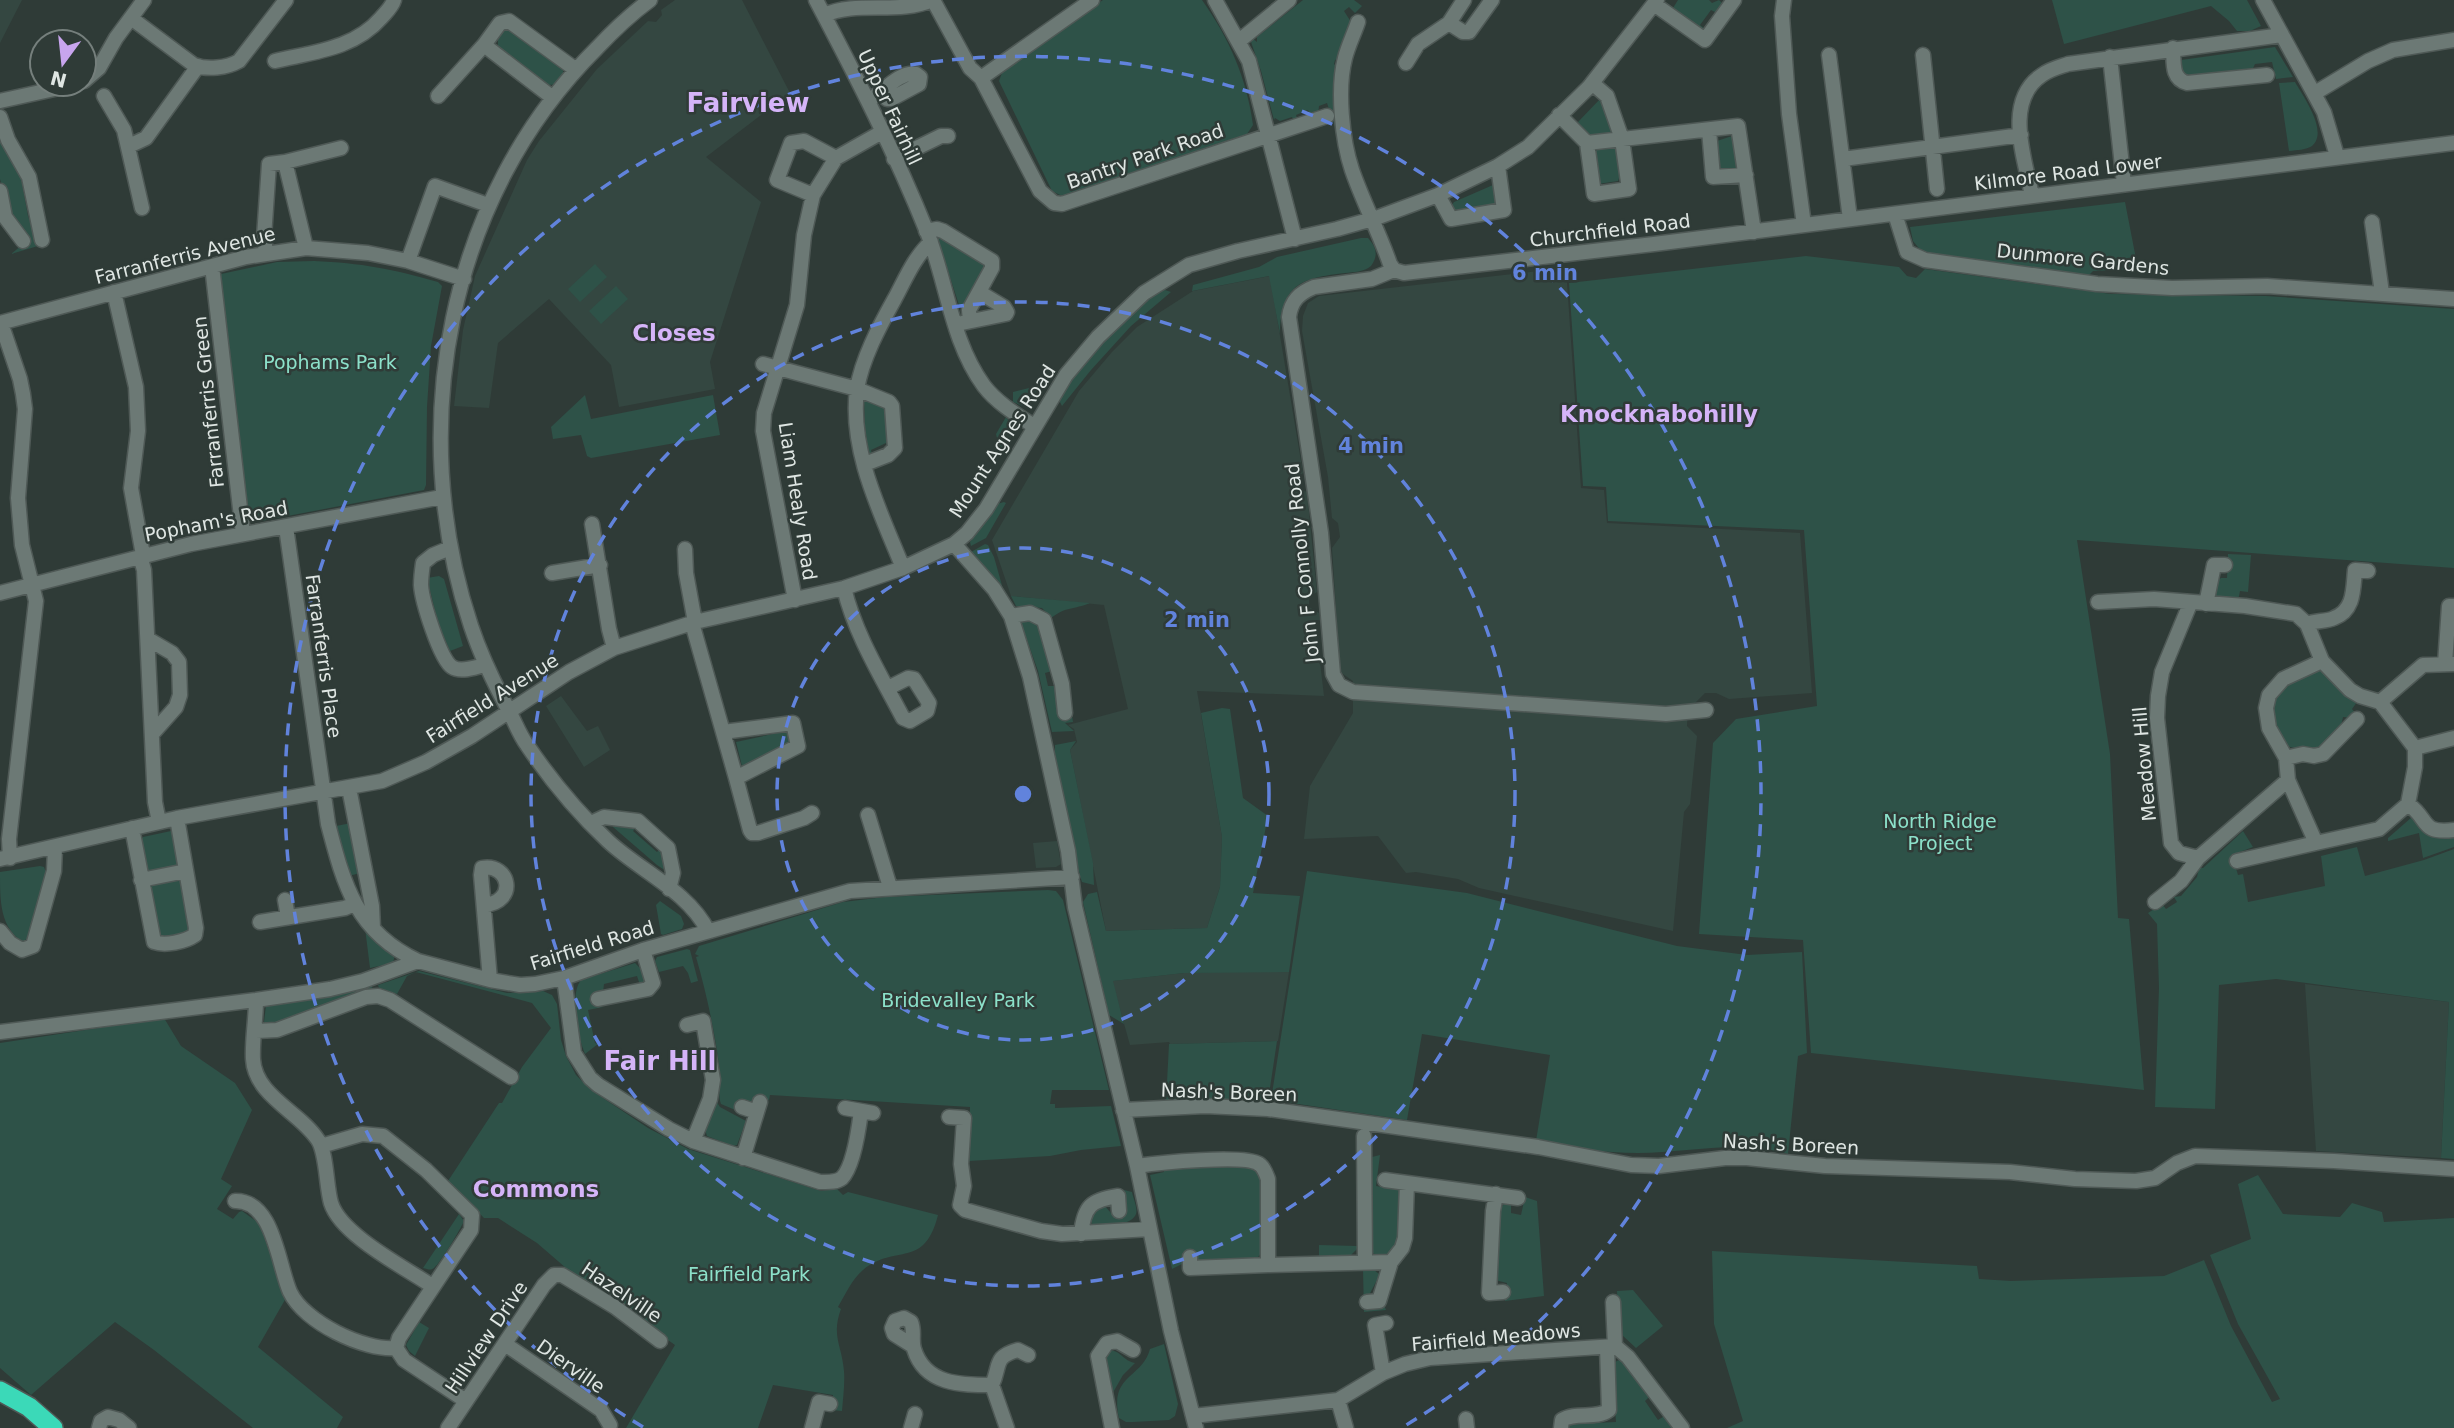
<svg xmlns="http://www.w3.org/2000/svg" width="2454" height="1428" viewBox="0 0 2454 1428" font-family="'DejaVu Sans',sans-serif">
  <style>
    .built { fill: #344741 }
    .green { fill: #2e5248 }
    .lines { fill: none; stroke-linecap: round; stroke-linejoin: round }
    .minor-casing { stroke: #4f5956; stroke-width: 17 }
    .highway-casing { stroke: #4f5956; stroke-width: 22 }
    .minor { stroke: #6c7975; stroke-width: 14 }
    .highway { stroke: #3bd9b8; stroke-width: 19 }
    .ring { fill: none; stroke: #6183dc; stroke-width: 3.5; stroke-dasharray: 12 9 }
    .labels { text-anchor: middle; stroke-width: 5; stroke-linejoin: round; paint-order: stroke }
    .street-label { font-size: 19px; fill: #dfe6e3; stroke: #2f3b37 }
    .park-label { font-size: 19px; fill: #8ce1ca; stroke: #2f3b37 }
    .quarter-label { font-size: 23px; font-weight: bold; fill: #d5b4f8; stroke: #2f3b37 }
    .district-label { font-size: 26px; font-weight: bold; fill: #d5b4f8; stroke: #2f3b37 }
    .centre { fill: #6183dc; stroke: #2f3b37; stroke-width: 3.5 }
    .ring-label { font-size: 21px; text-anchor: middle; font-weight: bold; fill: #6183dc; stroke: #2f3b37; stroke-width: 5; stroke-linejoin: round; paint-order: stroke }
  </style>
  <rect width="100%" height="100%" fill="#2f3b37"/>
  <path class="built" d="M0,0H22L0,43Z
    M675,0H742L790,93L706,157L761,202L710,362L715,389L619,407L611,365L549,299L498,343L489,408L454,406L463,330L475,276L527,160L539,141L597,69L648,21L656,22L662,15L661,10Z
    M1566,268L1581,488L1604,490L1607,523L1800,533L1812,693L1729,699L1716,693H1705L1695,703L1688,705L1687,726L1697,736L1690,804L1684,812L1673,931L1479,888L1458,879L1416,872L1406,873L1378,836L1304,839L1310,786L1353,713V681L1340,672L1332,548L1340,537L1338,523L1332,518L1328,477L1302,331L1303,316L1308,303L1319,296Z
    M1270,276L1303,473L1296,479L1298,488L1307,492L1317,592L1309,597V607L1319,613L1320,620H1316V628L1324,696L1197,691L1222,837L1220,887L1207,928L1106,931L1070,750L1077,742L1074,729L1068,725L1128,709L1104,605L1011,596L992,540L1079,391L1112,352L1137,327L1193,291Z
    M561,696L587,731L598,726L610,750L584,767L546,706Z
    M1057,841L1061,864L1056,867L1036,868L1033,843Z
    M1235,971L1289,972L1278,1041L1170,1044L1169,1042L1130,1045L1112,981L1184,973Z
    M2305,984L2449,1002L2441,1158L2316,1151Z"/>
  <path class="green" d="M1103,0H1202C1229,38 1247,79 1253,125L1247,134L1062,196L1052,191L999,81L1003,70Z
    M1303,0H1354L1362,6L1355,13L1349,7L1344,11L1351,22L1340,59L1335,60L1334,64L1338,68L1340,129L1335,127L1327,103L1319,106L1318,115L1311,117L1308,110L1296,115L1298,121L1295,123L1292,117L1280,121L1275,118L1274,120L1261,71L1251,42L1253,39L1257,42V37Z
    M1678,0H1709L1712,3L1719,0L1723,4L1717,13L1711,10L1700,25L1705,29L1702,34L1692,28L1694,23L1673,8Z
    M2052,0H2247L2261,26L2250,31H2237L2229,21L2211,6L2064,44Z
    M505,28L514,29L562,66L564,76L559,84L549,85L498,48V39Z
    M2275,47L2293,77L2276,79L2272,62L2255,64L2252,70L2193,77L2184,76L2179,64L2181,60Z
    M2295,82C2303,96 2329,132 2312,146C2306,150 2297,150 2289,151L2279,83Z
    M1601,98H1604L1613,135L1586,136L1578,129V122Z
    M0,135L21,178L28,216L38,246L11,254L27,241L12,223L0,179Z
    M1732,136L1735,139L1740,169L1721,172L1717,141Z
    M1615,146L1617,149L1620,175L1618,181L1598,184L1594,153L1598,148Z
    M1493,185H1495L1498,204L1453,214L1450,208L1454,202Z
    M2125,202L2138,269L2093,271L2087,277L1922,252L1913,241L1910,227Z
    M939,235L987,266L969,302L962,308L959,305L937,237Z
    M1361,238H1368C1376,247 1379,255 1371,266C1364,272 1354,272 1345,273C1300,278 1281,285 1280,334L1269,276L1192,291L1193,285L1259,267L1277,257Z
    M1806,256L1899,267L1907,276L1916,278L1925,269L2111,294L2266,296L2454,309V568L2077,540L2110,754L2118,918L2129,919L2144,1090L1811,1053L1803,940L1699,934L1713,743L1736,719L1817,706L1804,530L1608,521L1606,487L1583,486L1569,283Z
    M314,261C361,263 393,269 438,282L442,286L431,346L427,407L426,485L424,490L256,522L251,520L247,516L220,287L221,274L277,262Z
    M595,264L607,277L580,302L568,289Z
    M616,286L628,299L601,324L589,311Z
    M1165,290L1171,292L1131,326L1091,370L1062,406L1059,400C1075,372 1133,296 1165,290Z
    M1041,385L1025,407L1013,402V392Z
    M585,395L591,419L713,395L720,435L591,458L587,456L581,435L553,439L551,427Z
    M864,399L886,404L889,446L887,450L886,443L871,450L873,458L869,456L865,427Z
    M1006,417L1015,429L1001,455L996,434Z
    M1004,502L1006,503L986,538L971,546L970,542L997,504Z
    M985,544L988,545L994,557L1003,589L971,552Z
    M2228,554L2251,555L2248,592L2240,591L2238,601L2211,598L2213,584L2221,578H2227Z
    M439,576L444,579L463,646L450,651L438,623L427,578Z
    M1011,596L1090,603C1073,610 1067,606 1051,618L1042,608L1016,606Z
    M1027,618L1038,622L1052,671L1045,673L1048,686H1057L1060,718L1072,716L1073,722L1065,723L1074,731L1052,732L1038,671L1021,623Z
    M2319,667L2357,702L2352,709L2356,714L2353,718L2343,717L2340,731L2330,737L2318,749C2309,749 2294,750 2286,745C2270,734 2269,703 2281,689C2289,678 2307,673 2319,667Z
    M1222,708L1230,709L1243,798L1268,816L1253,893L1300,896L1289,972L1184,973L1113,981L1124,1024L1109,1015L1083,902L1088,894L1097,892L1106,931L1207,928L1220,887L1222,837L1201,713Z
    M782,732H788L791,736L790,743L742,766L736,742Z
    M1076,741L1070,750L1093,863L1094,885L1082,882L1080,876L1055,754V745Z
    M2408,813L2454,834V847L2423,858L2419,833L2388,841V838L2412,817Z
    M351,823L360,873L349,876L336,826Z
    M613,824L638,825L633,831L657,852L661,848L667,868L663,869L657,865L613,827Z
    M171,831L176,835L180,863L176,866L149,872L144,867L139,842L143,837Z
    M2243,831L2253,847L2232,855L2238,875L2243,874L2248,902L2325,886L2321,856L2357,847L2365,876L2424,860L2454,849V1159L2441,1158L2449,1002L2276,979L2219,985L2215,1109L2155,1107L2159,988L2157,924L2148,913L2162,904L2166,909L2177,902L2174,897L2181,896L2197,877L2199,868H2203Z
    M40,866L44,867L48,877L29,937L23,942C0,927 0,902 0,872Z
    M1307,871L1467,893L1677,946L1747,955L1802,952L1807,1053L1798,1056L1788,1154C1739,1139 1688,1153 1638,1153C1603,1153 1570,1148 1536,1141L1550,1055L1422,1034L1407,1120L1271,1100Z
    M179,877L183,881L191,925C186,936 177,936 166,938L155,931L150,883Z
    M1048,890L1056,891L1063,900L1109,1090H1052L1050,1104H1055V1108L1111,1106L1121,1146L1081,1150L1050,1156L969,1161L970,1107L770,1095L769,1100L757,1097L753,1103L740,1112L721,1104C717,1094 722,1083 720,1072C715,1033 707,995 696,957L699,956L695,954L699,946L843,902L885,897Z
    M660,901L681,916L684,924L682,929L663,935L661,934L656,905Z
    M365,928L395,954L393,963L370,968Z
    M687,949L690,950L698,981L691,983L688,973L683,966L659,972L655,961L657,957Z
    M635,963L642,970L644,969L646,984L640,985L637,976L604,984L603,992L596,994L598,1006L603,1007L588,1010L595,1043L598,1044L585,1054C578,1037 569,995 581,980Z
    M419,971L507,993L543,991L552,995L557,1004L561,1040L566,1056L576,1075L591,1090L648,1128L688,1149L821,1191L837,1189L843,1195L848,1192L938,1215C924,1270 896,1243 863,1270C852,1279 845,1295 838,1307L841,1309C831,1336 842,1345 844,1371C845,1384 843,1398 842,1411L832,1410L833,1395L773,1385L758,1428H626L675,1345L566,1268L537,1243L498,1218H484L448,1181L499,1103H502L522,1067L551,1028L532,1003L416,972L407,976L397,994L379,988L378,985Z
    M371,984L373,990L268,1026L264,1022L266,1005Z
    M164,1018L181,1046L235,1083L252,1110L221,1179L232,1186L217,1209L233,1219L239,1212L242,1211L259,1223L286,1298L258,1347L343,1417L337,1428H253L154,1350L115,1322L31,1395L0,1368V1043Z
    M1277,1041L1268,1101L1166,1102L1169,1044Z
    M714,1098L720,1107L746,1121L737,1145L733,1146L707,1136L704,1126Z
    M1380,1155L1376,1186L1399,1190C1399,1211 1406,1252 1379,1257L1370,1251L1369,1245L1372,1157Z
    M1190,1166H1248L1255,1168L1260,1174L1261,1253L1256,1260L1198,1263L1195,1254H1183L1184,1263L1172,1269L1150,1175L1164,1172V1169Z
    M2258,1175L2283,1214L2340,1217L2352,1203L2382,1212L2384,1222L2454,1218V1428H1727L1743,1421L1714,1324L1712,1251L1977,1266L1979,1279L2011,1281L2164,1276L2204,1260L2231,1326L2272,1402L2280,1399L2238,1324L2210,1255L2251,1239L2238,1184Z
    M1124,1190L1132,1192C1133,1198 1138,1208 1136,1214C1131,1227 1103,1225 1093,1225L1090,1220L1094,1208L1103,1204L1111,1213L1126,1210Z
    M1525,1197L1537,1201L1544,1296L1505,1301L1507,1283L1495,1280L1498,1211L1505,1203L1511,1202V1213L1521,1215Z
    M459,1214L464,1221C460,1230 441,1262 434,1268C430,1271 428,1269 423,1268Z
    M1319,1245L1357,1246V1249L1351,1255L1319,1258Z
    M1369,1266L1379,1274C1376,1285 1368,1293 1367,1304L1384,1305L1386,1310L1364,1312L1363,1269Z
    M1633,1290L1663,1326L1636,1348L1622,1335V1331H1619L1617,1291Z
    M419,1322L429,1328L415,1356L409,1351L406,1345Z
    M1164,1344L1178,1404L1175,1416L1169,1420L1133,1422H1126L1119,1418C1109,1374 1142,1379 1150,1349Z
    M1108,1350C1121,1350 1123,1361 1135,1363L1123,1375L1111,1396L1104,1354Z
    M1621,1359L1651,1395L1645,1401L1658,1420L1666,1415L1675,1426L1672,1428H1565L1571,1424L1616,1422L1612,1369L1613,1363Z"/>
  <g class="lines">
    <defs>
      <path id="minor" d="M650,0C631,14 613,31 597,48C447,197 405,428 471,626C481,656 494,683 509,711C515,722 519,734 527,745C550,779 577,812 608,841C640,871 688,891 708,931
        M816,0C856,76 895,152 927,232C947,282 951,341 984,386C997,403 1017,415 1034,426
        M933,0L970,68L981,78
        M1092,0L981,78L1040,191L1054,203L1062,204L1327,116
        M1215,0L1249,61L1295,239
        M1784,0L1782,16L1789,114L1804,225
        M2263,0L2324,112L2337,156
        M1654,4L1705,40L1734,0
        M824,15C858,0 898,15 932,0
        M131,18L194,65C207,70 227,68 239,61L286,0
        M1358,22C1354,34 1348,46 1345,58C1337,89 1342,140 1352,170C1363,202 1379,232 1390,264L1394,270L1404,273L1654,244L2454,143
        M1449,23L1463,32H1469L1492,0
        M1239,41L1289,0
        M2173,48C2174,62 2171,79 2187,83L2267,75
        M1829,55L1850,219
        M1923,55L1937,189
        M2110,57L2124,184
        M275,61C313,52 354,49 381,18C386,12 392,7 394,0
        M1406,63L1418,44L1449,23L1464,0
        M84,81L99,68L116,38L144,0
        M2315,93L2368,61L2393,50L2454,40
        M104,96L124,130L142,208
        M438,96L484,45
        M553,98L484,45L500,23L509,21L575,69
        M0,101L77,84
        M868,101C882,94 898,71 916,74L920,77L919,84L891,99H887L882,94
        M1559,115L1587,143L1738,126L1754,232
        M0,117L8,140L29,177L42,240
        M1709,130L1713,177L1746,175
        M1587,143L1594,194L1629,189L1622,139L1607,96L1592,83
        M129,146L146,138L198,66
        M894,159L941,136H948
        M1843,159L2021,135
        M285,162L341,148
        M0,191L5,217L23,241
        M813,195L777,180L791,143L804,141L836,158
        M1438,195L1451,219L1504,210L1498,166
        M2032,196C2025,159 2003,101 2042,75C2050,69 2059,67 2068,64L2282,35
        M1895,214L1907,252L1925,260L2097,284L2172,288L2267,286L2454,299
        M2372,222L2382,293
        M926,231L937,229L943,231L992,261V268L969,310L970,321
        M266,253L264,237L269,164L285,162L306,248
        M408,261L435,186L488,205
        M212,266L243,534
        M1394,270L1372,279L1314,287C1299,293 1291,301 1289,317L1321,533L1333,674L1339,685L1353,692L1666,714L1706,710
        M114,292L136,387L138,431L131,488L143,555
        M0,323L246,257L306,248L368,253L408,261L464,279
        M1,323L20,379L23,394L25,409L18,498L22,545L36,601L9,839L10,858
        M962,323L1006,314L1007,312L1004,307L979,292
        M763,364L857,389L889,402L892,406L895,448L888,455L865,464
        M592,524L609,629L614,648
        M286,527L328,824C344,885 356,932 418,961
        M954,544L994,589L1011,616L1030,677L1068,851L1075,907L1137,1166L1171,1331L1196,1428
        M450,548L433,555L423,563C422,570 421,578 421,585C422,601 440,659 452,667C461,673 475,667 485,665
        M685,549L686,573L695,622
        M140,556L144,570L155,802L159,822
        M903,568C881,513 849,451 857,389C862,359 879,327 894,300C905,280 914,257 931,242
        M552,573L600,565
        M844,588C855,634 881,676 903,718L910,721L927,711L929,703L914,679L908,678L888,688
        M0,593L191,544L442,497
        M795,600L763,431L764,413L797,305L804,235L813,195L836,158L882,132
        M2098,602L2154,599L2245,606L2296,614L2307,624L2322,661L2350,690L2360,696L2380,702L2415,748
        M2190,604L2162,672L2158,696L2157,718L2171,843L2179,853L2198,858L2288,780
        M2206,604L2214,565H2225
        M1011,616L1030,613L1044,620L1062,684L1065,713
        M692,623L723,732L793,723L798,746L736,778L750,830L752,833H758L804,818L812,813
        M2307,624C2316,620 2326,622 2334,618C2355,610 2353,588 2355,570L2368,571
        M148,639L172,653L179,662L180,695L176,707L152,734
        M2322,661L2283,679L2269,695L2266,708L2269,728L2286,758L2288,780L2316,843L2379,829L2408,804
        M2445,664L2449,606H2454
        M2380,702L2423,665L2454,664
        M723,732L736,778
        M2454,738L2415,748V767L2408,804C2430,819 2419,834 2454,830
        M2286,758L2303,754L2314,756L2323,754L2357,719
        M349,788L372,906L373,928
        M868,815L890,887
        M591,823L604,817L638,821L668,848L673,873L669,889
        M132,828L154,942C165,946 185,942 195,935L196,928L177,818
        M0,859L177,818L382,781L426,762L472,736L569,672L614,648L695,622L844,588L903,568L954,544L967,533L986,509L1066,375L1098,337L1144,293L1189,265L1238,251L1337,229L1376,218L1438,195L1498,166L1528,147L1589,87L1657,0
        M2237,861L2316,843
        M141,880L186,871
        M285,900L288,917
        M2155,902L2181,881L2198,858
        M484,905C518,902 510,863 482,868L481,875L490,980
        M260,922L345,908L354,904
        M0,931L10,943L22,950L33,946L54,871L55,848
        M564,978L574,1053L590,1078L598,1085L669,1129L693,1141L820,1182C827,1182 836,1183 842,1178C854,1166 859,1127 861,1111
        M598,999L648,989L653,983L643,950
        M256,1000C256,1019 252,1040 253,1059C255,1096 300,1112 318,1140C327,1154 326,1186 331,1203C341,1235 404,1267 432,1286
        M687,1025L703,1021L713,1080L710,1099L693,1141
        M256,1031L277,1030L366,997L378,996L390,1000L511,1077
        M0,1032L256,1000L330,989L363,981L418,961L490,980L520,985L535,984L564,978L643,950L850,891L1072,877
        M742,1107L757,1112
        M845,1108L873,1113
        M1123,1110L1205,1106L1268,1109L1538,1147L1631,1165L1659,1166L1725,1158H1747L1825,1166L2010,1172L2075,1179L2136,1181L2155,1178L2177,1163L2195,1156L2334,1161L2454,1169
        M949,1117L964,1118L961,1164L964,1186L960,1205L965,1210L1041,1231L1062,1234L1150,1229
        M1364,1136L1365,1261
        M321,1146L362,1134L383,1136L426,1170L472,1215L471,1230L399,1338L396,1348
        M743,1158L760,1102
        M1137,1166C1157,1163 1245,1154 1259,1164C1264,1167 1266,1174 1268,1179V1265L1190,1268V1257
        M1385,1180L1518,1198
        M1496,1194L1493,1211L1489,1293L1503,1292
        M235,1201C274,1200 278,1265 290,1292C304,1322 364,1351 396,1348
        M1081,1234C1084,1206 1091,1200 1118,1196L1119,1211
        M1268,1265L1391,1262L1402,1248L1405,1238L1407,1183
        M1367,1302L1379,1301L1391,1262
        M1613,1302L1615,1346L1628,1357L1682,1428
        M505,1344L601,1410L610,1425
        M913,1346L894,1334L892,1328L895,1321L904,1318L911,1322C915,1331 911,1340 914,1349C925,1385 961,1385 992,1385L1007,1428
        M396,1348L404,1360L466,1401
        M1383,1373L1375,1325L1386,1323
        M992,1385C1001,1365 993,1357 1018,1350L1028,1355
        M1338,1400L1346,1428
        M1193,1416L1338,1400L1383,1373L1405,1364L1430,1358L1615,1346
        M1466,1419L1467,1428
        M99,1428L101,1421L108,1417L119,1420L129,1428
        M448,1428L544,1285L554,1275H562L615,1307L660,1341
        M812,1428L819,1402L830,1404
        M911,1428L915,1414
        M1112,1428L1098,1356L1107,1343L1117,1341L1133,1350
        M1561,1428L1562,1420C1576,1411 1596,1420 1609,1410L1607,1347"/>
      <path id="highway" d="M0,1391L29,1407L53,1428"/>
    </defs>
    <use href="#minor" class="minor-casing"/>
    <use href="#highway" class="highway-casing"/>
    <use href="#minor" class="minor"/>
    <use href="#highway" class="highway"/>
  </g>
  <g class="ring">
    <circle cx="1023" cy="794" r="246"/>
    <circle cx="1023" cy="794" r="492"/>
    <path d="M643 1427A738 738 0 1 1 1403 1427"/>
  </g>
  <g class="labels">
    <g class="street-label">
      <text transform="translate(890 107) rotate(65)" y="7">Upper Fairhill</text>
      <text transform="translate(1145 156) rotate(-19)" y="7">Bantry Park Road</text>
      <text transform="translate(2068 172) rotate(-7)" y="7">Kilmore Road Lower</text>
      <text transform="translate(1610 230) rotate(-7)" y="7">Churchfield Road</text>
      <text transform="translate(185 255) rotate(-14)" y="7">Farranferris Avenue</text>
      <text transform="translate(2083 259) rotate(6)" y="7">Dunmore Gardens</text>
      <text transform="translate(208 402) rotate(-96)" y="7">Farranferris Green</text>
      <text transform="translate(1002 441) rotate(-57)" y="7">Mount Agnes Road</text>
      <text transform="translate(798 501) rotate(81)" y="7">Liam Healy Road</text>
      <text transform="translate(216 521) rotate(-11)" y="7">Popham's Road</text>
      <text transform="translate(1302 563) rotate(-96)" y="7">John F Connolly Road</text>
      <text transform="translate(324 656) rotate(82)" y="7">Farranferris Place</text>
      <text transform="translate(492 698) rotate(-32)" y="7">Fairfield Avenue</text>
      <text transform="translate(2144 764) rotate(-95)" y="7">Meadow Hill</text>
      <text transform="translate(592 945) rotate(-17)" y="7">Fairfield Road</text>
      <text transform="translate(1229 1092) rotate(2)" y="7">Nash's Boreen</text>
      <text transform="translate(1791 1144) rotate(3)" y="7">Nash's Boreen</text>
      <text transform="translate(622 1292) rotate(34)" y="7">Hazelville</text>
      <text transform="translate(486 1337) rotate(-56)" y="7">Hillview Drive</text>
      <text transform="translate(1496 1337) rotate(-5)" y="7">Fairfield Meadows</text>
      <text transform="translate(571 1366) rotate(35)" y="7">Dierville</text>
    </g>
    <g class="park-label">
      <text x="330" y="369">Pophams Park</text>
      <text x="1940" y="828">North Ridge<tspan x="1940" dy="22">Project</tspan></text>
      <text x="958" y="1007">Bridevalley Park</text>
      <text x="749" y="1281">Fairfield Park</text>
    </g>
    <g class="quarter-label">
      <text x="674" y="341">Closes</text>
      <text x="1659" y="422">Knocknabohilly</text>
      <text x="536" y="1197">Commons</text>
    </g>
    <g class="district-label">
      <text x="748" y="112">Fairview</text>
      <text x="660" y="1070">Fair Hill</text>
    </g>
  </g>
  <circle cx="1023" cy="794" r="10" class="centre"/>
  <g class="ring-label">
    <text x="1545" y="280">6 min</text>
    <text x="1371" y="453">4 min</text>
    <text x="1197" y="627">2 min</text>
  </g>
  <g transform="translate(63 63) rotate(195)"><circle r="33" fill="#2f3b37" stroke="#757f7c" stroke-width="2"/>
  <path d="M0-5L12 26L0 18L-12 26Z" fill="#c8a5ee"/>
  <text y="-10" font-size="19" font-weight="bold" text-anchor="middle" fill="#dfe6e3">N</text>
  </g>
</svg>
